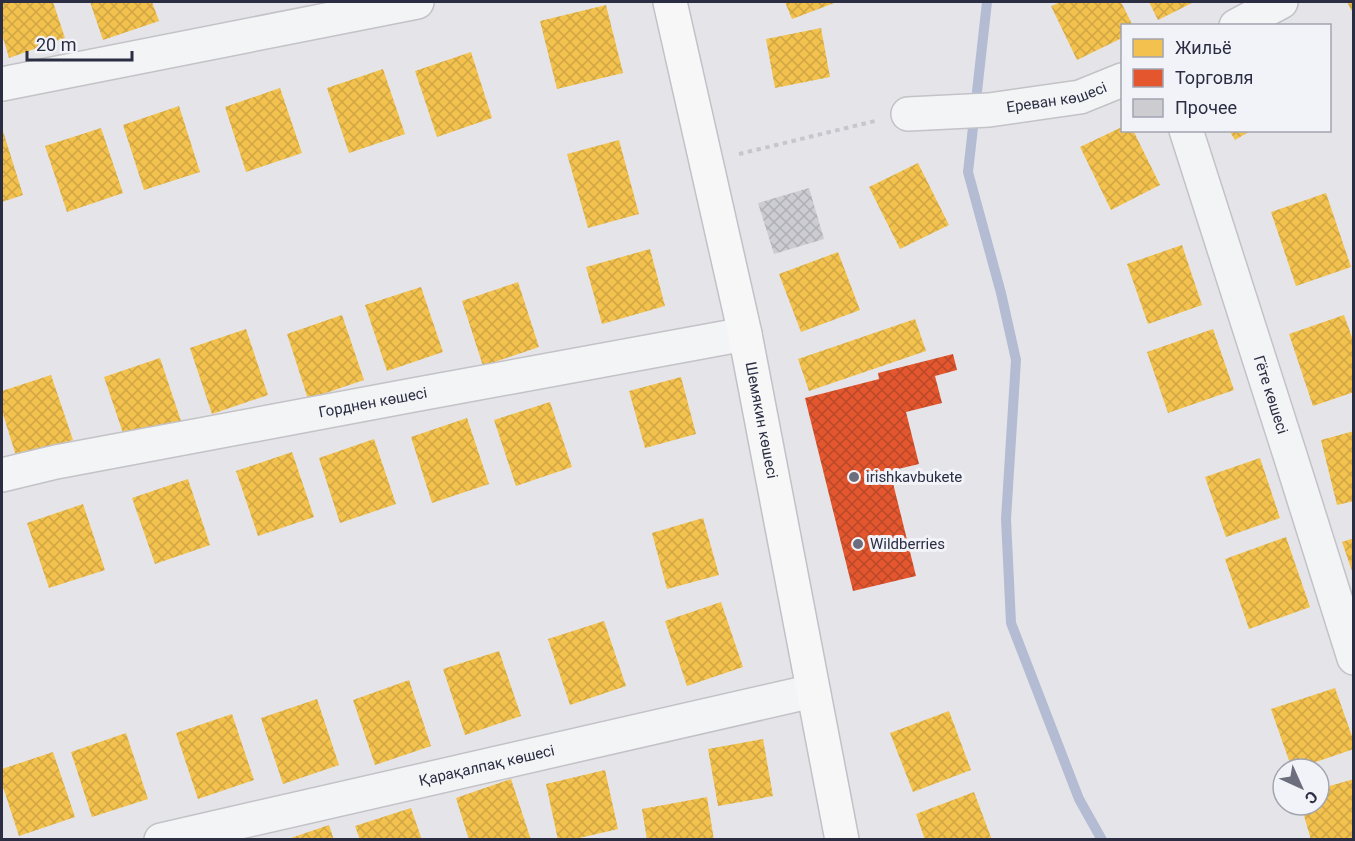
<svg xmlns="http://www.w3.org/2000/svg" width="1355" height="841" viewBox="0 0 1355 841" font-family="Roboto,sans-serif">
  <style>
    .homes { fill: url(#homes-cross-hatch) }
    .shops { fill: url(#shops-cross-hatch) }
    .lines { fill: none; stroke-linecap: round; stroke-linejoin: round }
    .stream { stroke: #b3bcd3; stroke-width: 10 }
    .building { fill: url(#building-cross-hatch) }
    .minor-casing { stroke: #c2c2c7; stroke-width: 36 }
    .major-casing { stroke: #c0c2c7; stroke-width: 36 }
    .path { stroke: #c6c6cc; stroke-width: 4; stroke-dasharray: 4.5 4.5; stroke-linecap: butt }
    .minor { stroke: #f3f4f6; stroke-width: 33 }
    .major { stroke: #f7f7f7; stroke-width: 33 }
    .poi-dot { fill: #6c6e7d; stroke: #f2f3f8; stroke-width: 2 }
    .labels { text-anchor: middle; stroke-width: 6; stroke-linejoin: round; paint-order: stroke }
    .street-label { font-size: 15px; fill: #2b2e43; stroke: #f2f3f8 }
    .poi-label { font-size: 15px; fill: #2b2e43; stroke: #f2f3f8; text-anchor: start }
  </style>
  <defs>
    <pattern id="homes-cross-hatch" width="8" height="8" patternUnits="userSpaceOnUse" patternTransform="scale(1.5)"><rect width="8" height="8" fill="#f2c14e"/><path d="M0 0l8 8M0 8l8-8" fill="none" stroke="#d0a645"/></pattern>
    <pattern id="shops-cross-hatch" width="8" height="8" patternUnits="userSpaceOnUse" patternTransform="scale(1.5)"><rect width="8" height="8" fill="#e4572e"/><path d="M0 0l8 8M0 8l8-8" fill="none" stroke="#b94829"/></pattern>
    <pattern id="building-cross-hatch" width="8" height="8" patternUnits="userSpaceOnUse" patternTransform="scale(1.5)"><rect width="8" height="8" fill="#ccccd1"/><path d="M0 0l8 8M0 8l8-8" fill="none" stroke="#afb0b5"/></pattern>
  </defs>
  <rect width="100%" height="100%" fill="#e5e5e9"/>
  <path class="homes" d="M2,2H53L65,38L9,58L2,34Z
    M90,2H152L159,21L103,40Z
    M785,2H837L792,19Z
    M1061,2H1121L1133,26H1122V38L1077,60L1051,6Z
    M1149,2H1194L1158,20Z
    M1347,2H1354V15Z
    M606,5L623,73L557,89L540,21Z
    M821,28L830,77L775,88L766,39Z
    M471,52L492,118L437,137L415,71Z
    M383,69L405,134L349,153L327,88Z
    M280,88L302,153L246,172L225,107Z
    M179,106L200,172L144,190L123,125Z
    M1122,127V130H1133L1160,185L1111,210L1080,147Z
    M2,128L23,195L2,202Z
    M101,128L123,193L67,212L45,146Z
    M1229,130H1252L1235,140Z
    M619,140L639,214L588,228L567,154Z
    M918,163L949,225L900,249L869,187Z
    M1326,193L1351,267L1296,286L1271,212Z
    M1182,245L1202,305L1148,324L1127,264Z
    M650,249L665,306L602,324L586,267Z
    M838,252L860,310L801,332L779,274Z
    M518,282L539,347L483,366L462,301Z
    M421,287L443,352L387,371L365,305Z
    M342,315L364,380L308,399L287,334Z
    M1344,315L1354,343V392L1313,406L1289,334Z
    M915,319L926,351L809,391L798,359Z
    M246,329L268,395L212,414L190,348Z
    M1213,329L1234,390L1168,413L1147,352Z
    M160,358L182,424L126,442L104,377Z
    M51,375L73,440L17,459L2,411V391Z
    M681,377L696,434L645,448L629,391Z
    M550,402L572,467L516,486L494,420Z
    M467,418L489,484L432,503L411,437Z
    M1354,431V501L1337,505L1321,440Z
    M374,439L396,504L340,523L319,458Z
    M292,452L314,517L258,536L236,471Z
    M1260,458L1280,518L1226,537L1205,477Z
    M188,479L210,545L155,564L132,498Z
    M83,504L105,570L49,588L27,523Z
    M703,518L719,575L667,589L652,533Z
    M1286,537L1310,607L1249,629L1225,559Z
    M1354,538V574H1353L1342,542Z
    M721,602L743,667L687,686L665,621Z
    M604,621L626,686L570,705L548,639Z
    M499,651L521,716L465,735L443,669Z
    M409,680L431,746L375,765L353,700Z
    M1335,688L1354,742V749L1295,769H1292L1271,709Z
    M317,699L339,765L283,784L261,718Z
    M949,711L971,770L913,792L890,733Z
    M232,714L254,780L198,799L176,733Z
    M126,733L148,799L92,817L71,752Z
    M763,739L773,796L718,806L708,749Z
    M53,752L75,817L19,836L2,784V769Z
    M605,770L618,829L571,840H558L546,784Z
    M511,779L531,840H469L456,798Z
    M1354,779V840H1311L1301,805H1319V789Z
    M974,792L992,840H925L916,814Z
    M707,797L714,840H647L642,809Z
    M411,808L422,840H360L355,826Z
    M329,825L334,840H288V839Z"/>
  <path class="shops" d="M953,354L957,370L935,376L942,403L906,412L919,464L890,471L916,576L853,591L805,398L879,379L878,373Z"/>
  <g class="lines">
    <path class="stream" d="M987,2L968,172L1001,293L1016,360L1006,519L1011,623L1079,799L1102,840"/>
  </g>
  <path class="building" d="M809,188L824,239L774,254L758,203Z"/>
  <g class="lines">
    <defs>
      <g id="minor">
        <path d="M1236,26L1281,2"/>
        <path d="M2,84L417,2"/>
        <path id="s1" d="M908,114L989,110L1080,97L1122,80"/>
        <path id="s2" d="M1186,130L1290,455L1354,658"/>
        <path id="s3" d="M2,475L56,462L408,396L745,334"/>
        <path id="s4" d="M161,840L813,691"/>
      </g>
      <g id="major">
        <path id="s5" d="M670,2L745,334L842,840"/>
      </g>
    </defs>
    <use href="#minor" class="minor-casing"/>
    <use href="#major" class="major-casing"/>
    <path class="path" d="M739,154L875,121"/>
    <use href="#minor" class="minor"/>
    <use href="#major" class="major"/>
  </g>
  <g class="poi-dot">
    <circle cx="854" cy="477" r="6"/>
    <circle cx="858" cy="544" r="6"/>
  </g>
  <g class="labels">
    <g class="street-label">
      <text dy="5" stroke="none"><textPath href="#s1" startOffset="150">Ереван көшесі</textPath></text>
      <text dy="5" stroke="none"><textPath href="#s2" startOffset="278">Гёте көшесі</textPath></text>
      <text dy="5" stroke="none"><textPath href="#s3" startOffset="378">Горднен көшесі</textPath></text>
      <text dy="5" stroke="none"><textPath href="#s5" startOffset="428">Шемякин көшесі</textPath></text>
      <text dy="5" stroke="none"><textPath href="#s4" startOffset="334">Қарақалпақ көшесі</textPath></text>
    </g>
    <g class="poi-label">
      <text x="866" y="482">irishkavbukete</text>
      <text x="870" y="549">Wildberries</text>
    </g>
  </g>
  <rect width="1355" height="841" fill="none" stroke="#2b2e43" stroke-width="6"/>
  <rect x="1121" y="24" width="210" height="108" fill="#f2f3f8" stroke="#a2a4b0" stroke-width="1.5"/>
  <rect x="1133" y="39" width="30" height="18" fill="#f2c14e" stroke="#a2a4b0" stroke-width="1.5"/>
  <text x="1175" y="54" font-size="18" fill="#2b2e43">Жильё</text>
  <rect x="1133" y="69" width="30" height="18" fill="#e4572e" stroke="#a2a4b0" stroke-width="1.5"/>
  <text x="1175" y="84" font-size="18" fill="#2b2e43">Торговля</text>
  <rect x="1133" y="99" width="30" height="18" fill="#ccccd1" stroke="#a2a4b0" stroke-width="1.5"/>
  <text x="1175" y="114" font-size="18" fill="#2b2e43">Прочее</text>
  <g transform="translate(1301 787) rotate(135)"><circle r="28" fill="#f2f3f8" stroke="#a2a4b0" stroke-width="1.5"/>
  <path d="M0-4.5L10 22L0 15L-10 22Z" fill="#6c6e7d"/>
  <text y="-9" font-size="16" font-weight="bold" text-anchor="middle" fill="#2b2e43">С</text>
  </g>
  <path d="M27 51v9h105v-9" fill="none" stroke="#2b2e43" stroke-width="3"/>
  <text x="36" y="51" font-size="18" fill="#2b2e43" stroke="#f2f3f8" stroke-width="4.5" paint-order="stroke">20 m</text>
</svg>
